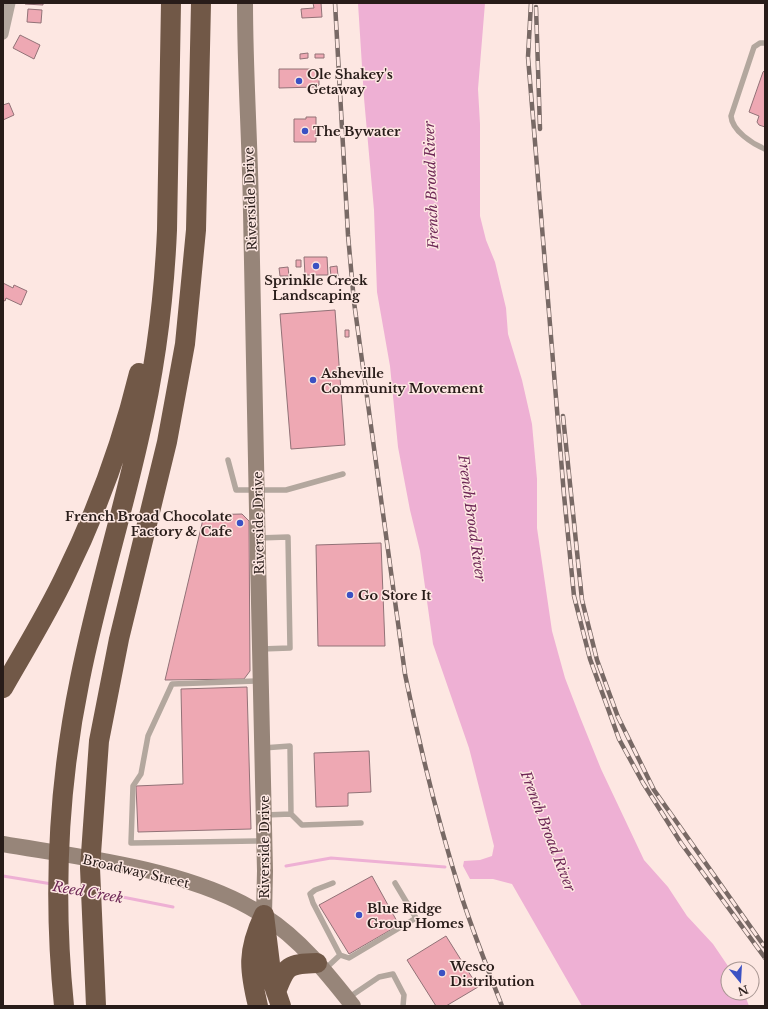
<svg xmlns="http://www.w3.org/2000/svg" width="768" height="1009" viewBox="0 0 768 1009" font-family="'Libre Baskerville',serif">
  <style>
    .water { fill: #eeb0d4 }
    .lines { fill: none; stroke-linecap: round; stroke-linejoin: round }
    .stream { stroke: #eeb0d4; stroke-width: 3 }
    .building { fill: #eea8b3; stroke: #927277 }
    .service { stroke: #b3a79e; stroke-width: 5.5 }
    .minor { stroke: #b3a79e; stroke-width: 11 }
    .secondary { stroke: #978579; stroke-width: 16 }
    .motorway { stroke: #715847; stroke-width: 20 }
    .rail-casing { stroke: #786965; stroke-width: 4.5 }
    .rail { stroke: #fde7e2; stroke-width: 3; stroke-dasharray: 9; stroke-linecap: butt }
    .poi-dot { fill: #3b51c3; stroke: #fde7e2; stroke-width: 1.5 }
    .labels { text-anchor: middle; stroke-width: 3; stroke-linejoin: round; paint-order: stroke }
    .poi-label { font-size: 13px; font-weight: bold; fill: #281c19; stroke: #fde7e2; text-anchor: start }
    .street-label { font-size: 13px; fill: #281c19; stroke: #fde7e2 }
    .water-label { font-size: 14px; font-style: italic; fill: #6e2856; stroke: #fde7e2 }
  </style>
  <rect width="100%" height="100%" fill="#fde7e2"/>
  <path class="water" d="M358,3H485L478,89L480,124V216L486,240L495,262L506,308L508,334L522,380L532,424L537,479V528L552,631L565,678L580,717L601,769L644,860L668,887L687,916L713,944L730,969H728V993H744L749,1006H582L512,884L493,879H470L463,866L464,861L480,860L492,856L494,846L469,748L433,644L420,551L410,510L398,447L390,366L377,292L374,210L364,98Z"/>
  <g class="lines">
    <path class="stream" d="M286,866L331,858L445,867
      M3,876L52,884
      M66,887L84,890
      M97,892L173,907"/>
  </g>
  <path class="building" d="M25,3H43V5L25,4Z
    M313,3H321L322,17L302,18L301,9L314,8Z
    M28,9L42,10L41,23L27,22Z
    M20,35L40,45L34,59L13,48Z
    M308,53V58L300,59V54Z
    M315,54H324V58H315Z
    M279,69H316V76H319V85L316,87L279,88Z
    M765,70V127L759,125L757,122L759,116L749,112L763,72Z
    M9,103L14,115L3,120V105Z
    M306,117H316V142H294V119H306Z
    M304,257H327L328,275H305Z
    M296,260H301V267H296Z
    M337,266L338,276H331L330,267Z
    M288,267L289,276H280L279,268Z
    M3,283L13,288L14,285L27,291L21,305L6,298L5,301L3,300Z
    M335,310L345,445L291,449L280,314Z
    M345,330H349V337H345Z
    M242,514L249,521L250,671L244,679L165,680L204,515Z
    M381,543L385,646H318L316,545Z
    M247,687L251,829L138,832L136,786L183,784L181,689Z
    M369,751L371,792L348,793V806L316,807L314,753Z
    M372,876L399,925L349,954L319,905Z
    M446,936L478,987L446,1006H436L407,960Z"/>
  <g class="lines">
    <path class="service" d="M765,43H760L754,47L731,116C732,131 753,144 765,149
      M228,460L236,490H286L343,474
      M258,538L288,537L290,648L261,649
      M259,681L172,684L148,736L141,774L133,786L131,843L262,841
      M263,748L290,746L291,814L265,815
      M291,814L302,825L361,823
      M340,955L349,958L416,918L395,883
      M325,969L340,955L313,903L310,894L315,890L333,883
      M348,998L379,977L393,974L404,995L403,1006"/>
    <path class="minor" d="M3,34L10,3"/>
    <path class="secondary" d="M245,3C245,73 250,142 251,212C256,432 259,651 265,871L264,915
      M3,844C84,858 195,870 264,916C300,939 327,973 353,1006"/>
    <path class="motorway" d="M3,688C24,651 47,614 65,576C97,511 122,443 139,373
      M264,915L272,980L281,1006
      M276,992C286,965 288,964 317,963
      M64,1006C53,898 58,786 80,679C96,598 121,519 139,438C155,370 164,300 167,230L171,3
      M96,1006L90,868L99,741L119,639L167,442L185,344L196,230L201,3
      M258,1006C249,969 247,951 264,915"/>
    <defs>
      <path id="rail" d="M335,3L348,235L354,302L405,674C420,749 439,825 462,898C474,934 488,970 502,1006
        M531,3L528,57L564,495L574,596L590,659L619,739L643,783L681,843L765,958
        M536,7L540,129
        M563,416L582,600L597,660L618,717L654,790L764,946"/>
    </defs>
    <use href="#rail" class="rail-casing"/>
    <use href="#rail" class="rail"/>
  </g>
  <g class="poi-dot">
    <circle cx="299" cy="81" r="4"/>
    <circle cx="305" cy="131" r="4"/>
    <circle cx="316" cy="266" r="4"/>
    <circle cx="313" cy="380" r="4"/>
    <circle cx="240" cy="523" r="4"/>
    <circle cx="350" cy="595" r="4"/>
    <circle cx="359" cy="915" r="4"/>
    <circle cx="442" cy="973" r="4"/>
  </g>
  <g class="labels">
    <g class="poi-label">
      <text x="307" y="79">Ole Shakey's<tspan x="307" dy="15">Getaway</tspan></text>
      <text x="313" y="136">The Bywater</text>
      <text x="316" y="285" text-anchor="middle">Sprinkle Creek<tspan x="316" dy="15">Landscaping</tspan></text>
      <text x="321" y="378">Asheville<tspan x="321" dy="15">Community Movement</tspan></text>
      <text x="232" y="521" text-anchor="end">French Broad Chocolate<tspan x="232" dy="15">Factory &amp; Cafe</tspan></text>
      <text x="358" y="600">Go Store It</text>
      <text x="367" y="913">Blue Ridge<tspan x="367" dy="15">Group Homes</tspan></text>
      <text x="450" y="971">Wesco<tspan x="450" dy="15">Distribution</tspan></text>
    </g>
    <g class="street-label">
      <text transform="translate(250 199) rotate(-92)" y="5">Riverside Drive</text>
      <text transform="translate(258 523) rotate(-91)" y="5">Riverside Drive</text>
      <text transform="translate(264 847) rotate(-90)" y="5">Riverside Drive</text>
      <text transform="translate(136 871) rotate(13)" y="5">Broadway Street</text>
    </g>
    <g class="water-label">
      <text transform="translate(431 185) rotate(-92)" y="5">French Broad River</text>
      <text transform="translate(472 518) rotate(82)" y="5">French Broad River</text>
      <text transform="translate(548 831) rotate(69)" y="5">French Broad River</text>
      <text transform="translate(88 892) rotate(10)" y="5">Reed Creek</text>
    </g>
  </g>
  <rect width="768" height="1009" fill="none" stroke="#281c19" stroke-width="8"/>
  <g transform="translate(740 981) rotate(162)"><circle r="19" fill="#fde7e2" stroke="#a89692"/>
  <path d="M0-3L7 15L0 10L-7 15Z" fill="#3b51c3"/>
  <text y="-6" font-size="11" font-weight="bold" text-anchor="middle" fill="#281c19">N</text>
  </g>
</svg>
